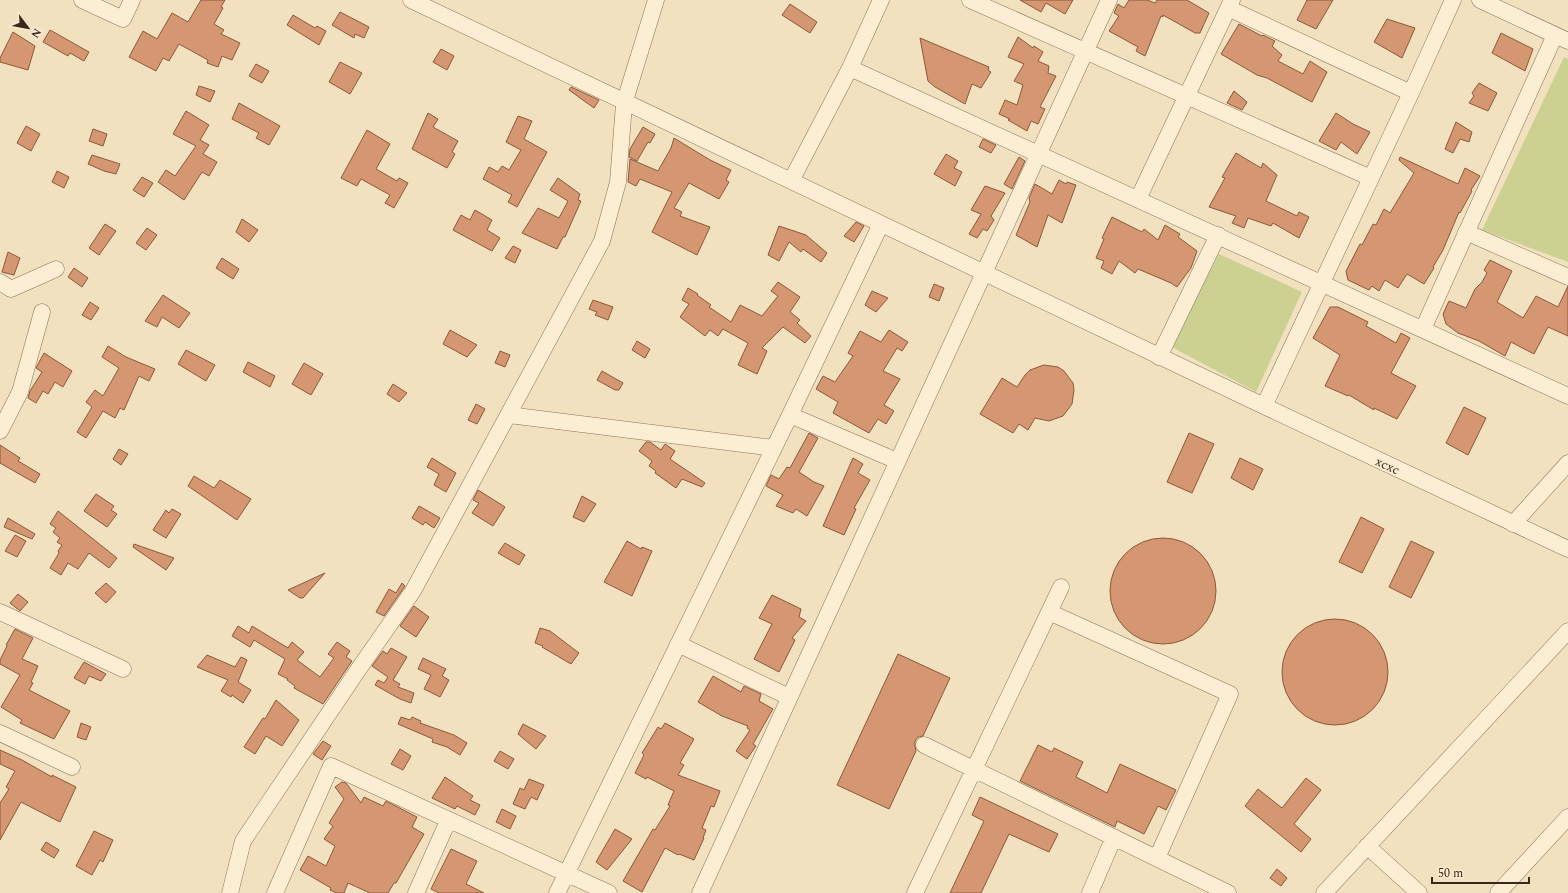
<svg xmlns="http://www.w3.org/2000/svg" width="1568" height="893" viewBox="0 0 1568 893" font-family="Spectral,serif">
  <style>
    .green { fill: #ccd192 }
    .building { fill: #d49771; stroke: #8e5839 }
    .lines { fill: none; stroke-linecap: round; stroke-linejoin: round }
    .minor-casing { stroke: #8c7156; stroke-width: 17 }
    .minor { stroke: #fceed3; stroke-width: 16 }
    .labels { text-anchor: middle; stroke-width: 4; stroke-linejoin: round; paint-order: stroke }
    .street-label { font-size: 13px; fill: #3a291b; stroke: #f8ebcf }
  </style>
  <rect width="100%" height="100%" fill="#f2e1bf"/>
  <path class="green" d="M1564,57L1568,59V262L1482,230Z
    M1219,254L1302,292L1256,392L1170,346Z"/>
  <path class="building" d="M201,0H225L221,7L223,8L214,24L224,30L221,34L240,43L232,60L222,56L218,67L207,63L208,60L179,44L169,61L163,58L156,71L129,57L143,31L157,39L172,13L188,22Z
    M1020,0H1073L1065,14L1046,3L1041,12Z
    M1129,0H1147L1155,3L1157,0H1187L1209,13L1200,33H1195L1163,15V17L1161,16L1145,56L1136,51L1138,47L1109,31L1119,16L1114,13L1118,4L1124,8Z
    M1307,0H1333L1316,29L1297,20Z
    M790,4L817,22L810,33L782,15Z
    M340,12L369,27L364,38L355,34L354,38L332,25Z
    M293,15L315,28L317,26L326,31L319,45L287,25Z
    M1387,19L1415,28L1402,58L1374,42Z
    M1239,24L1262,36L1263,35L1275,41L1272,46L1282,55L1278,61L1303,74L1310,61L1327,72L1312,102L1267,78L1257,75L1221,54Z
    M50,30L89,52L84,61L70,53L68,56L43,42Z
    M13,32L35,46L28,70L0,62V58Z
    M1501,33L1533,49L1525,71L1492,53Z
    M1018,37L1033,48L1034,46L1043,52L1038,61L1049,66L1048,73L1056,76L1040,107L1045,109L1038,124L1031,121L1027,131L1008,120L1010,119L999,114L1005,100L1017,105L1023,85L1014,81L1024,64L1008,57Z
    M920,38L989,67L988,70L991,72L981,88L972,84L965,104L935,87L928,81Z
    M441,49L454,56L447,70L433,62Z
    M340,62L362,73L350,94L329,82Z
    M256,64L269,71L262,83L249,76Z
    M1479,83L1497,93L1488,111L1469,103L1474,96L1472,93Z
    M199,86L215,91L210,102L196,95Z
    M571,87L599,100L594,108L569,90Z
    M1234,91L1247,102L1242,110L1227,103Z
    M239,103L280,126L269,145L256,138L259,133L232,119Z
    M186,111L209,125L200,140L209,145L203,154L217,162L209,176L202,172L184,200L158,182L166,170L175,176L196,146L173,134Z
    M428,113L438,119L433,127L458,141L452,152L455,154L447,168L412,149Z
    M1336,113L1353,124L1370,132L1357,154L1341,142L1336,150L1319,141Z
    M518,116L532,121L524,139L547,152L517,207L508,202L512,195L483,179L489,167L498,172L502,166L509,170L521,150L506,142Z
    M1456,122L1472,132L1469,142L1460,139L1453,153L1445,149Z
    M26,126L40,134L31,151L17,143Z
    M643,127L655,134L650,143L648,142L637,161L629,157L630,149Z
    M93,129L107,134L103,146L89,141Z
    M367,130L390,144L376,169L397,181L399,178L408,183L394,208L385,203L390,195L361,179L357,186L341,178Z
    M674,138L710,160L731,170L726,180L729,182L719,199L689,183L674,208L682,212L680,216L710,227L697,255L652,232L672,192L640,179L636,186L628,182L630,159L658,171L671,148Z
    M983,139L996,145L991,153L979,147Z
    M1236,153L1261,168L1263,163L1277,175L1266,201L1297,216L1299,212L1309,217L1299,238L1273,223L1271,226L1248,218L1244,228L1232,223L1236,216L1209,207L1225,178L1222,177Z
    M946,154L958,161L954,168L962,172L955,186L934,174Z
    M92,155L120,164L116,174L104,171L88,164Z
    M1019,157L1025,161L1012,189L1004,184Z
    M1400,157L1458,184L1465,168L1480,176L1471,190L1472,191L1460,213L1459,212L1443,250L1433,267L1434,268L1424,284L1407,274L1398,288L1385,280L1379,291L1372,286L1369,290L1348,280L1346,271L1360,244L1362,245L1373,224L1376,225L1384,209L1390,213L1414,173L1399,160Z
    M57,171L69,177L64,188L52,182Z
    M142,177L153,183L144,197L133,190Z
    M558,178L580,194L578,200L581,201L565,237H563L557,249L522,233L538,208L559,218L568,201L550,190Z
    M1059,180L1066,184L1067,182L1076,185L1062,223L1048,215L1037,247L1016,235L1030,202L1029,198L1035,184L1052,194Z
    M985,186L1005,193L991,216L994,220L987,231L983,229L977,238L969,234L981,214L971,210Z
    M475,210L492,220L487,230L500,238L492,251L453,230L461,215L470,220Z
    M1112,217L1142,232L1144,229L1158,240L1165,225L1180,234L1178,237L1197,251L1191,268L1177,287L1171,283L1138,269L1135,273L1119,261L1112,274L1101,268L1104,261L1096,258L1104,239L1102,238Z
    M242,219L258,230L249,242L236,232Z
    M856,222L864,226L854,242L844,236Z
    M105,224L116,231L99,255L89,248Z
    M779,226L806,235L827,253L821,262L803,249L801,252L789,242L779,261L768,255Z
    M147,228L157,235L146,250L136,243Z
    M513,246L521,250L515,263L505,258Z
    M8,252L20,258L14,275L2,272Z
    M222,258L239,269L233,279L216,268Z
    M1490,260L1512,271L1497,302L1523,318L1536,296L1558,307L1568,286V336L1548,327L1534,354L1511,342L1505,356L1479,341L1458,333L1446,324L1443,314L1449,301L1466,308L1475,289L1482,282L1487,273L1484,270Z
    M74,268L88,278L82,287L68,277Z
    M778,282L800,297L790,312L800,320L797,323L811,336L805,343L783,327L762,348L767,351L757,374L738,365L748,343L723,329L718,336L710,330L705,336L680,317L689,304L682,300L688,288L698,294L697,295L711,305L709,307L731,322L740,305L762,316L778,296L771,291Z
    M934,284L944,288L939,301L929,297Z
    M872,291L888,298L876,312L865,305Z
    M163,295L190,313L179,328L162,317L157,327L145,321Z
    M593,300L613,307L608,320L595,315L597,312L589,309Z
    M90,302L99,308L91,320L82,315Z
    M1330,307H1338L1368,322L1366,326L1396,343L1401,333L1410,338L1391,373L1416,386L1397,419L1374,408V410L1349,395L1348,396L1325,386L1340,355L1313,338Z
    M450,330L477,345L467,357L443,344Z
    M889,330L908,342L902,351L897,348L883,371L900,379L884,405L894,411L886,424L878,419L869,433L833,413L838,402L816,389L823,376L835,382L853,356L848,353L860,331L881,342Z
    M637,341L650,349L645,358L632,350Z
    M108,346L126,357L155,369L149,381L139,376L124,410L120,408L115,418L103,411L86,438L77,432L92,407L86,402L95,390L103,396L119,368L102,357Z
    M186,350L215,365L206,381L178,364Z
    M500,351L510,355L505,367L495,363Z
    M44,353L72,371L63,387L55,382L48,394L43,391L36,403L28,398L30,391L42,372L36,368Z
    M248,362L275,376L270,387L243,372Z
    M304,363L323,374L311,395L292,384Z
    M1044,365L1058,367L1064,371L1073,383L1074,390L1072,404L1063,416L1049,421L1035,418L1028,430L1019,424L1013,433L980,414L1002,378L1017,387L1025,375L1030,370Z
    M602,371L623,383L619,390H615L597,380Z
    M393,384L407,393L399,402L387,394Z
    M476,404L485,409L477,424L468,420Z
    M1464,407L1486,418L1468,455L1446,443Z
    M809,433L818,438L799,472L814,482L824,486L807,516L796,509L793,513L776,506L783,495L766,486L771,475L779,479L787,467L790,468Z
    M1189,433L1214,444L1192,493L1167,482Z
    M646,442H650L661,450L665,444L675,451L670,459L705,483L702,487L682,479L676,488L655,473L656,471L649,466L652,461L639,451Z
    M0,445L20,458L18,461L40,474L35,483L0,463Z
    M119,449L128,454L121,465L113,459Z
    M432,458L456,473L446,492L434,485L439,474L427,467Z
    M853,458L863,464L858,473L870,480L854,508L856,509L844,535L823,526Z
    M1240,458L1263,469L1253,490L1231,478Z
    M194,476L214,488L220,480L251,499L237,520L188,486Z
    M478,490L505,507L493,526L472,513L479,503L473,500Z
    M96,494L114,506L111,510L117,514L107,527L84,511Z
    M582,496L596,504L584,522L573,517Z
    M419,506L440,518L434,528L425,522L423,525L412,518Z
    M172,509L181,514L166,538L153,530L166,510L169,513Z
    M58,511L117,558L109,568L89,553L78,569L68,563L61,575L50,568L59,553L58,551L62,545L57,542L60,538L53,532L56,528L50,524Z
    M1361,517L1384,529L1362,573L1339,562Z
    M8,518L35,534L32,539L4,527Z
    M15,535L26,541L17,557L5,551Z
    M1110 591a53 53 0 1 1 106 0a53 53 0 1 1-106 0Z
    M627,541L641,549L642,547L652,551L632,596L604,582Z
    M1411,541L1434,552L1411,598L1389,587Z
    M505,543L525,555L519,565L498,553Z
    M134,544L174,558L166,570L133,547Z
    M325,573L303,598H300L288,590Z
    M106,583L116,592L106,603L95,593Z
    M402,583L405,586L384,616L376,612L389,589L396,593Z
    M18,594L28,602L20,611L10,603Z
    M772,595L801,609L799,617L806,621L792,638L795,640L779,672L754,659L772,624L759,618Z
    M414,606L429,617L416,637L400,626Z
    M1282 672a53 53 0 1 1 106 0a53 53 0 1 1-106 0Z
    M238,626L249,633L252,626L288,648L292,642L304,652L297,660L320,677L334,658L328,654L337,642L350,651L346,657L352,661L323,704L294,688L295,686L287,680L288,679L278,674L285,659L254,640L250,647L232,636Z
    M540,628L550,631L579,653L571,664L542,647L543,646L535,643Z
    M15,629L33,638L22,659L38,666L31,682L33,683L29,690L70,711L54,739L20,723L22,720L1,707L20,675L0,664V660L7,646L6,645Z
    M391,648L407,657L393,680L400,684L398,687L414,693L411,703L400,699L375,685L378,680L384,683L388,677L372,666L383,651L387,654Z
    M898,654L950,678L923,736L918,737L915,741V746L916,751L889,809L837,785Z
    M207,655L235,667L241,657L247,660L238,682L251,690L243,703L232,695L231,697L221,691L228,680L197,667Z
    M423,658L446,669L442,676L449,680L440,697L424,689L431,675L418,669Z
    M84,662L106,674L101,681L89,676L85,684L74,678Z
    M713,676L741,692L744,686L761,694L759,701L773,709L753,744L756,746L747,759L736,751L750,730L747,728L748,726L722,716L698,702Z
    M276,700L299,720L282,746L266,736L255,754L244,747L263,718L265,719Z
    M401,717L410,720L412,717L421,721L420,723L454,735L467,743L460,755L447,747L432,742L433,739L398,724Z
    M81,723L91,727L86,740L77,737Z
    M665,723L694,739L680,763L684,765L678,775L720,791L714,807L711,806L702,828L706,830L703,838H704L694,860L679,854L678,855L665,848L642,892L623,881L653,829L655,830L670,806L668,805L674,791L647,777L646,779L635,773L644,755L642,753L658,727L661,729Z
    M523,724L546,736L536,749L518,734Z
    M323,741L331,746L322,760L313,754Z
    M1038,745L1052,752L1054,748L1083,762L1076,777L1107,793L1120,764L1176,790L1166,810L1158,806L1144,834L1117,821L1115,827L1020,781Z
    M400,749L411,756L403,770L391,764Z
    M0,750L22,760L52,777V775L76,787L60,822L21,802L0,840V803L9,789L6,787L15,771L0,764Z
    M500,751L514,759L508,769L494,761Z
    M445,777L473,796L470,800L480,805L475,815L457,806L455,809L432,798Z
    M1306,778L1321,790L1294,824L1311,839L1301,852L1245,806L1258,789L1282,808Z
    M529,779L544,785L537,800L531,797L525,809L513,804L520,788L524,790Z
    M342,782L346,783L361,803L364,797L383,806L386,801L417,817L412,827L424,834L396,883H394L388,893H370L348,883L344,893H337L330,890L331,888L300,870L308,856L326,866L335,846L324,839L333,826L329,823L344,799L335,787Z
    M980,797L1058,834L1049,852L1009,834L981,893H950L984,821L972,815Z
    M502,809L516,816L510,829L496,822Z
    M615,829L632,839L607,870L596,862Z
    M94,831L113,840L103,862L100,860L92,875L76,866Z
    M46,842L59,850L54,858L41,850Z
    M451,849L477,861L466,884L484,893H439L431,889Z
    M1277,869L1287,878L1281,886L1270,878Z"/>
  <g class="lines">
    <defs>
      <path id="minor" d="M82,0L123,19L132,0
        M411,0L1264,406L1568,549
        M970,0L1371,178
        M1480,0L1568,41
        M1228,8L1411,93
        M850,68L1568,396
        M791,181L850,68L881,0
        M1138,199L1232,0
        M1466,232L1568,277
        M0,282L11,289L56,269
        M1423,329L1555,35
        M1159,357L1218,235
        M1264,406L1411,93L1453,0
        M508,415L774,448
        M790,415L897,461
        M0,431L20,392L42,312
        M1513,524L1568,463
        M0,612L123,669
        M1049,612L1230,694L1157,858
        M678,644L789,697
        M0,733L72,767
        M924,745L1228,893
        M1367,846L1419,893
        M230,893L243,841L360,667L413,591L602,241L618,182L624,104L656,0
        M275,893L331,766L609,893
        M416,893L448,821
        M557,893L790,415L881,224
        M700,893L1109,0
        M915,893L1061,587
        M1090,893L1114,837
        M1324,893L1568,631
        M1498,893L1568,817"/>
    </defs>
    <use href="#minor" class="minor-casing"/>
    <use href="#minor" class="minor"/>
  </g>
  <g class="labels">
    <g class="street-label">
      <text transform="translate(1388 465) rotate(25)" y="5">xcxc</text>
    </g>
  </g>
  <g transform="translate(28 28) rotate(122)" stroke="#f8ebcf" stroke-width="3" paint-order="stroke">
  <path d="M0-3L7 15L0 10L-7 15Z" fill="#3a291b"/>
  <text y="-6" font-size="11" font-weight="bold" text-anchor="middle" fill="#3a291b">N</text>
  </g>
  <path d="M1432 877v6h97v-6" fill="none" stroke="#3a291b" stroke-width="2"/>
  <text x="1438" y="877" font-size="12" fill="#3a291b" stroke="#f8ebcf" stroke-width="3" paint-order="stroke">50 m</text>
</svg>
